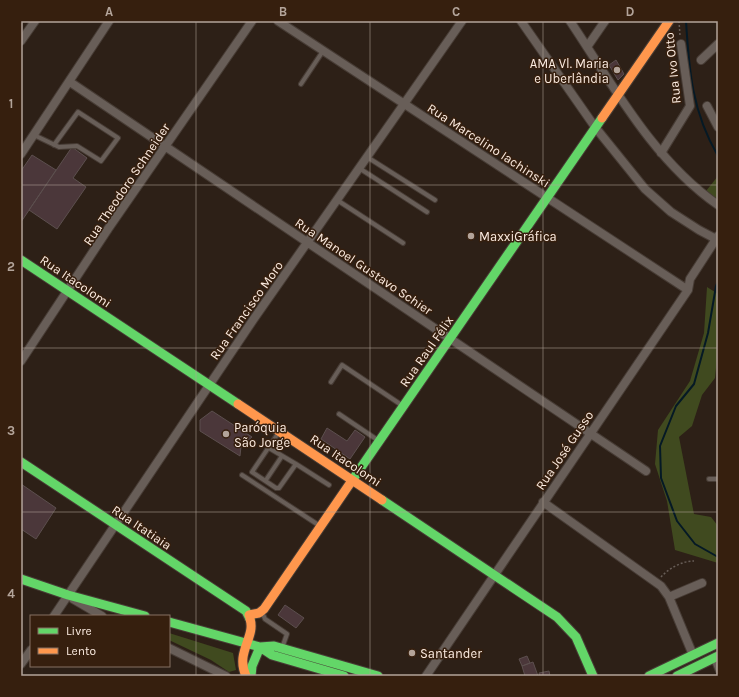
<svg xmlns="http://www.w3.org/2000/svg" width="739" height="697" viewBox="0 0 739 697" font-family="Karla,sans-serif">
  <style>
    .green { fill: #404a1f }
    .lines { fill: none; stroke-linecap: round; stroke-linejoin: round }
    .stream { stroke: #051925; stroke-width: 2 }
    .building { fill: #4b373a; stroke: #5c4f4e }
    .lane-casing { stroke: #473c35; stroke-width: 6 }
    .street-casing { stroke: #473c35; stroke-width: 10 }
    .fast-casing { stroke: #473c35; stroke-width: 11 }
    .slow-casing { stroke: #473c35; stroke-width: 11 }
    .path { stroke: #685e58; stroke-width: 1.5; stroke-dasharray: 2 2; stroke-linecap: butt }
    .lane { stroke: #685e58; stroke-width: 4 }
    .street { stroke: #685e58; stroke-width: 8 }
    .fast { stroke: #63d668; stroke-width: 9 }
    .slow { stroke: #ff974d; stroke-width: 9 }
    .grid { fill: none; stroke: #b3a49a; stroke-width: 1; stroke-opacity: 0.55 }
    .poi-dot { fill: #b3a49a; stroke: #361f0e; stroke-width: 1.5 }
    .labels { text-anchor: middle; stroke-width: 3; stroke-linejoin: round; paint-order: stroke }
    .poi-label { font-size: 13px; fill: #fbebe0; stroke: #361f0e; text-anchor: start }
    .street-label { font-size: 13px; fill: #fbebe0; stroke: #361f0e }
    .neatline { fill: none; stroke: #b3a49a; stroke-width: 1.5 }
    .grid-label { font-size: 13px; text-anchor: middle; font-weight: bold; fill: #b3a49a }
  </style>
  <rect width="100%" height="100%" fill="#2d2017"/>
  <path class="green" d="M718,176V200L706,191Z
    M707,287L718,294V348L715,378L702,395L692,426L679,437L694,514L711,517L718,526V563L675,550L667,501L655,464L658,430L690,381L704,333Z
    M169,633L233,653L236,670L229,672L211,660L169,640Z"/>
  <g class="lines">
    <path class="stream" d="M686,21C689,70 692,112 718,156
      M718,282L716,286L708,333L694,384L676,406L660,446L661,478L677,521L695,544L718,557"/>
  </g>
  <path class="building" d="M616,60L624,74L618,80L609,65Z
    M72,147L87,158L73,178L86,187L57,229L29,210Z
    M32,155L56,170L21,222V171Z
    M212,411L252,437L241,446L240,456L200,431V420Z
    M327,428L347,441L355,430L365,437L350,459L321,439Z
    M21,484L56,508L36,539L21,529Z
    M285,605L304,618L296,628L278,615Z
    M527,656L530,663L522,666L519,659Z
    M533,662L538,676H525L522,666Z
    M549,671L550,676H540L539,673Z"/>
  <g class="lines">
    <defs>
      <path id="lane" d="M301,84L323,51
        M34,135L59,147L77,146L101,161L118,138L78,112L54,145
        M367,157L435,200
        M359,168L427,212
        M337,200L403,243
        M331,382L342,365L403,406
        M339,414L379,441
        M269,448L296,464L279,488H276L252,472L279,432
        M296,464L329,485
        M242,475L320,526
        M709,479H718
        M266,480L282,456
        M262,612L265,619L287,634L282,648
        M713,659L718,671"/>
      <path id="street" d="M278,21L688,290
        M521,21L595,127L645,189L671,212L699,230L716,239
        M570,21C613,85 653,160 718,205
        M21,41L35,21
        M587,47L605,21
        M701,60L718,44
        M70,82L646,471
        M707,106L718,127
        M661,153L690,106L681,44
        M21,154L109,21
        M21,361L108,229L252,21
        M543,502L661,586L669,597L693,655
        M669,597L702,583
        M73,599L102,616
        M54,616L253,320L462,21
        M169,648L226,676
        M21,664L31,650
        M426,676L688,290L690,279L718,236"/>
      <path id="fast" d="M21,260L238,404
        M21,462L246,611L250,619
        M351,482L602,118
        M382,500L557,617L576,637L593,676
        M21,579L68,595L145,616
        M169,622L260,647L272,655L344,676
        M260,647L274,646L378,676
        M251,676L252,666L260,647
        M649,676L718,643
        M677,676L718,656"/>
      <path id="slow" d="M602,118L669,21
        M238,404L382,500
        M249,615L259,613L264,609L351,482
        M246,676C235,652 256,637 250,619"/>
    </defs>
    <use href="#lane" class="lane-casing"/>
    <use href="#street" class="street-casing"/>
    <use href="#fast" class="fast-casing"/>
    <use href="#slow" class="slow-casing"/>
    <path class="path" d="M679,21L680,36
      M661,577C669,568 682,561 694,561"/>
    <use href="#lane" class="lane"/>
    <use href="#street" class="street"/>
    <use href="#fast" class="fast"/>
    <use href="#slow" class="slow"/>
  </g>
  <path class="grid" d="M196,21V676M370,21V676M543,21V676M21,185H718M21,348H718M21,512H718"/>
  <g class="poi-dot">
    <circle cx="617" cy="70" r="4"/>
    <circle cx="471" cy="236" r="4"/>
    <circle cx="226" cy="434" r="4"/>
    <circle cx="412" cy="653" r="4"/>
  </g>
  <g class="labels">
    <g class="poi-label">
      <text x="609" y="68" text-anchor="end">AMA Vl. Maria<tspan x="609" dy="15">e Uberlândia</tspan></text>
      <text x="479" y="241">MaxxiGráfica</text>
      <text x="234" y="432">Paróquia<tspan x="234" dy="15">São Jorge</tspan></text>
      <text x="420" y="658">Santander</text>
    </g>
    <g class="street-label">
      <text transform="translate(672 68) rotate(-96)" y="5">Rua Ivo Otto</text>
      <text transform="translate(489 145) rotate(33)" y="5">Rua Marcelino Iachinski</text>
      <text transform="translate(126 184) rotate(-56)" y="5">Rua Theodoro Schneider</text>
      <text transform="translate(364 266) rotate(34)" y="5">Rua Manoel Gustavo Schier</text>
      <text transform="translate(76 281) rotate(34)" y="5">Rua Itacolomi</text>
      <text transform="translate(246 310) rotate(-55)" y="5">Rua Francisco Moro</text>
      <text transform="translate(426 351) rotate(-55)" y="5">Rua Raul Félix</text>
      <text transform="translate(564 450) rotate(-56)" y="5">Rua José Gusso</text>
      <text transform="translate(346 460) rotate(34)" y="5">Rua Itacolomi</text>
      <text transform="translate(142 527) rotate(34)" y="5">Rua Itatiaia</text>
    </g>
  </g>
  <rect width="739" height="697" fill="none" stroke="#361f0e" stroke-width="44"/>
  <rect x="30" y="615" width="140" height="52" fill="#361f0e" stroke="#857162"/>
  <rect x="38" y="628" width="20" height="6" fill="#63d668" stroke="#857162"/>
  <text x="66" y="635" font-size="12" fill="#fbebe0">Livre</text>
  <rect x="38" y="648" width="20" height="6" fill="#ff974d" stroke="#857162"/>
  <text x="66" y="655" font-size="12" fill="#fbebe0">Lento</text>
  <rect x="22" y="22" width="695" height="653" class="neatline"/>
  <g class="grid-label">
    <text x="109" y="16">A</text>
    <text x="283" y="16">B</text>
    <text x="456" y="16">C</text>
    <text x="630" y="16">D</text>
    <text x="11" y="108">1</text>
    <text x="11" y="271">2</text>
    <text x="11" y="435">3</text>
    <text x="11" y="598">4</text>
  </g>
</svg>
